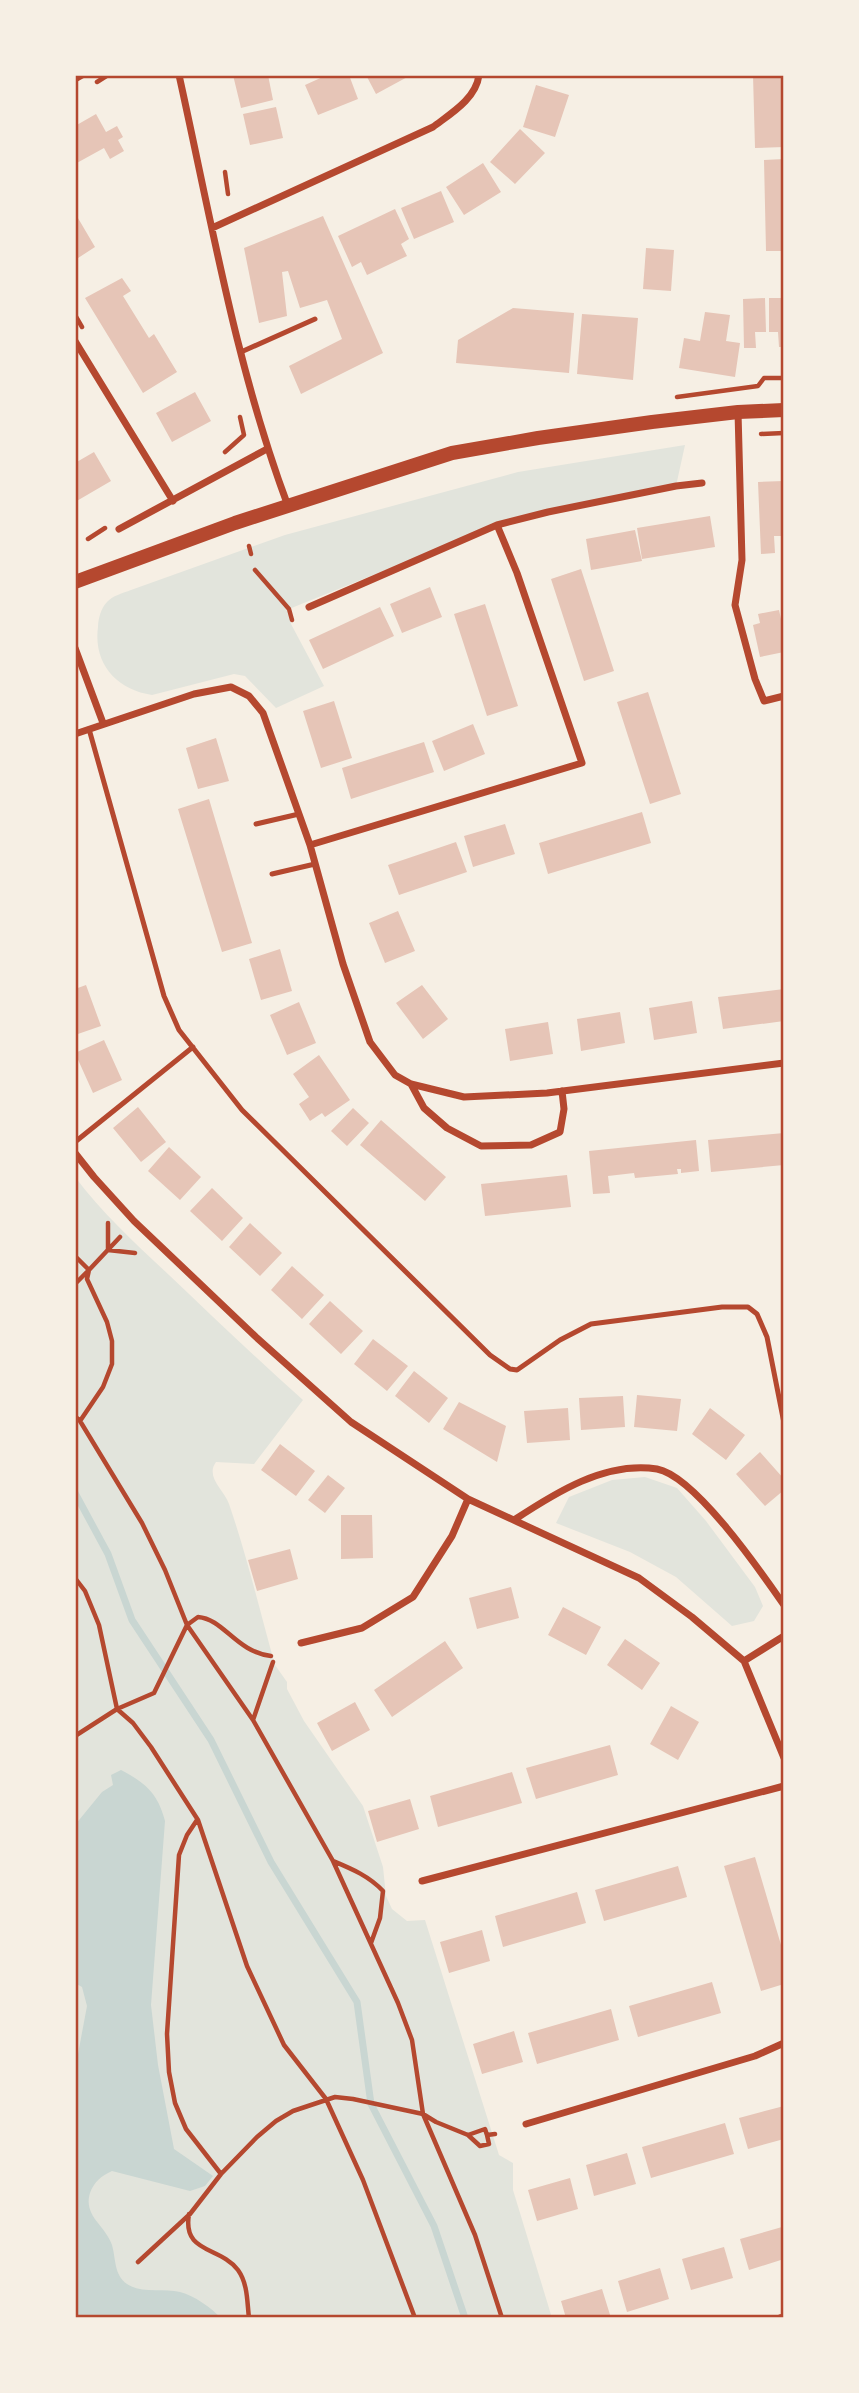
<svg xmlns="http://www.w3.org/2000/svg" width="859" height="2393" viewBox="0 0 859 2393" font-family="'PT Serif',serif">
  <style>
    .green { fill: #e2e4dc }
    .water { fill: #c9d6d2 }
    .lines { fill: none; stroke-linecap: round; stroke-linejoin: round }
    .stream { stroke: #c9d6d2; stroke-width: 7 }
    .building { fill: #e6c5b7 }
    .path { stroke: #b5482f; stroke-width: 4.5 }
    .service { stroke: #b5482f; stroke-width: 5 }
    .minor { stroke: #b5482f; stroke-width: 7 }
    .secondary { stroke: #b5482f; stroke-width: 14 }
    .neatline { fill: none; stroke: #b5482f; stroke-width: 2.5 }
  </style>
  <rect width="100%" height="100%" fill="#f6efe4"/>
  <path class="green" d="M685,445L676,486L497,525L289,609L291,624L324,686L276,708L245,676L234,674L152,695C117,690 93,664 98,627C98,619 101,608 107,602C112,596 123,593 131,590L285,535L518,472Z
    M75,1177C102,1213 136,1244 169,1275C213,1317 257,1359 303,1400L254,1464L216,1462C205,1477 224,1490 229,1504C247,1556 260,1612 275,1665L287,1682V1689L304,1721L363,1806L383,1867L386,1896L392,1909L407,1921L425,1920L499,2155L513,2163V2190L552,2318H75Z
    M645,1477L677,1488L706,1521L755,1587L763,1606L754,1621L732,1626L676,1577L630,1552L556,1523L569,1497L612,1480Z"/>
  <path class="water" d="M121,1770C146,1783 158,1794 165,1821L151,2005L158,2065L174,2149L213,2176L205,2186L190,2191L112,2171C101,2176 94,2182 90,2193C83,2216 105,2225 112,2245C116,2259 114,2275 127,2284C142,2294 164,2288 180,2292C195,2296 210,2307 221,2318H75V2070L87,2006L82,1987L75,1983V1825L102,1792L113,1785L111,1775Z"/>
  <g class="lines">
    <path class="stream" d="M75,1493L108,1554L132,1620L211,1740L271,1862L357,2002L371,2104L434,2226L465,2318"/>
  </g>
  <path class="building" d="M233,75H268L273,100L241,108Z
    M349,75L358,99L318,115L305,85L327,75Z
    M366,75H411L376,94Z
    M753,75H784V147L755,148Z
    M536,85L569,95L555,137L523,127Z
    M276,107L283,138L250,145L243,114Z
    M96,114L106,132L117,126L123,137L118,140L124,151L110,159L104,148L75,164V126Z
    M520,129L545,153L515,184L490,162Z
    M784,159V251H766L764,160Z
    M483,163L501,192L464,215L446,187Z
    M441,191L454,222L414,239L401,208Z
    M395,209L409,239L401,244L407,256L367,275L361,262L352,267L338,236Z
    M75,213L95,247L75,260Z
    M323,216L383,353L301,394L289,366L342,339L327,300L300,308L288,271L282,272L287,316L259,323L244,248Z
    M646,248L674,250L671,291L643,289Z
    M122,278L131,291L123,296L149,338L154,334L177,372L143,393L85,298Z
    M765,298L766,332H755L756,348H744L743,299Z
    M769,298H784V347H779L778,332H769Z
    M513,308L574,313L569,373L456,363L458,340Z
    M705,312L730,315L726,341L740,343L735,377L679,368L684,338L700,341Z
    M582,314L638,318L633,380L577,374Z
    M195,392L211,421L172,442L156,413Z
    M94,452L111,481L75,502V463Z
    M784,481V536H774L775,553L761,554L758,482Z
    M710,516L715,547L642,559L637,528Z
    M635,530L642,561L591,570L586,539Z
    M581,569L614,671L584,681L551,579Z
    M430,587L442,617L402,633L390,604Z
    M485,604L518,706L487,716L454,614Z
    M380,607L394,636L323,669L309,640Z
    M779,610L781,619H784V652L760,657L753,625L760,623L758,614Z
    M648,692L681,794L650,804L617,702Z
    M334,701L352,758L321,768L303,711Z
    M473,724L485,754L444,771L432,741Z
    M216,738L229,781L198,789L186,748Z
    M424,742L434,772L351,799L342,768Z
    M209,799L252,943L222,952L178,809Z
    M642,812L651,843L548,874L539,843Z
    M505,824L515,854L473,867L464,836Z
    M456,842L467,872L399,895L388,865Z
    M398,911L415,951L385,963L369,923Z
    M280,949L292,991L261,1000L249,959Z
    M86,985L101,1026L75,1035V989Z
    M422,985L448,1019L423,1039L396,1003Z
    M784,989V1021L723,1029L718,997Z
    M692,1001L697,1033L654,1040L649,1008Z
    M299,1002L316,1043L287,1055L270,1015Z
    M620,1012L625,1043L581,1051L577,1019Z
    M548,1022L553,1054L510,1061L505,1029Z
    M104,1040L122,1080L93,1093L75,1053Z
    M319,1055L350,1100L325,1117L322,1113L310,1121L299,1104L309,1097L293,1074Z
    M138,1107L166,1142L141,1162L113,1128Z
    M353,1108L369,1123L347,1146L331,1131Z
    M381,1120L446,1177L425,1201L360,1145Z
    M784,1133V1165L711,1172L708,1140Z
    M696,1140L699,1171L681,1173V1169H677L678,1174L635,1178L634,1173L608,1176L610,1193L593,1194L589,1151Z
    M169,1147L201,1177L180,1200L148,1171Z
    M567,1175L571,1207L485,1216L481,1184Z
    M212,1188L243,1218L222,1241L190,1211Z
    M250,1223L282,1253L260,1276L229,1247Z
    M292,1266L324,1295L302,1319L271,1290Z
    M330,1301L363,1331L341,1354L309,1324Z
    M373,1339L408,1366L387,1391L354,1364Z
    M414,1371L448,1398L429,1423L395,1396Z
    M637,1395L681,1399L677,1431L634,1427Z
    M623,1396L625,1427L581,1430L579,1398Z
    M459,1402L506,1426L497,1462L443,1429Z
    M568,1408L570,1440L527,1443L524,1411Z
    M710,1408L745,1435L726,1460L692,1434Z
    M280,1444L315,1471L296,1496L261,1470Z
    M760,1452L784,1479V1490L765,1506L736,1474Z
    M328,1475L345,1488L325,1513L308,1500Z
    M341,1515H372L373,1558L341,1559Z
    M290,1549L298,1579L257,1591L248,1560Z
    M511,1587L519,1618L477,1629L469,1598Z
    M563,1607L601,1627L586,1655L548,1635Z
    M625,1639L660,1663L642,1690L607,1665Z
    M445,1641L463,1668L392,1717L374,1690Z
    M355,1702L370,1730L332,1751L317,1723Z
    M671,1706L699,1722L678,1760L650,1744Z
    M610,1745L618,1775L536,1799L526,1768Z
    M512,1772L522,1803L438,1827L430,1796Z
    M410,1799L419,1829L377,1842L368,1811Z
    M755,1857L784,1955V1984L761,1991L724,1866Z
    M678,1866L687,1897L604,1921L595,1890Z
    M577,1892L586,1923L503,1947L495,1916Z
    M482,1930L490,1961L449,1973L440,1942Z
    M712,1982L721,2013L638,2037L629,2006Z
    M611,2009L619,2040L537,2064L528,2033Z
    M514,2031L523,2062L482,2074L473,2044Z
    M784,2106V2139L748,2149L739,2118Z
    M725,2123L734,2154L651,2178L642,2147Z
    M627,2153L636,2184L594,2196L586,2165Z
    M570,2178L578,2209L537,2221L528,2190Z
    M782,2227L784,2259L749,2270L740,2239Z
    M724,2247L733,2278L691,2290L682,2259Z
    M660,2268L669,2299L627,2312L618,2281Z
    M602,2289L611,2318H566L561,2301Z"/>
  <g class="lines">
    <path class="path" d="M97,82L108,75
      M225,172L228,194
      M75,315L82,327
      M677,397L758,386L764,378H784
      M761,434L784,433
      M225,452L244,435L240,417
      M88,539L105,528
      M249,546L251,554
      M255,570L289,609L292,620
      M108,1223V1250L135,1253
      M75,1256L89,1270L75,1284
      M75,1416L80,1421L103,1387L112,1364V1341L107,1322L87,1279L89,1270L120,1237
      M80,1421L142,1523L165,1570L187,1625L253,1720L333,1861L398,2003L412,2040L423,2114L475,2235L502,2318
      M75,1578L85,1591L99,1625L117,1709L133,1723L151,1747L198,1820L247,1966L284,2045L326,2099L363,2180L415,2318
      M253,1720L273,1662
      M75,1736L117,1709L154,1693L187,1625L198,1617C224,1619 236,1652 271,1656
      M197,1820L187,1835L179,1855L167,2034L169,2072L175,2103L186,2129L221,2174
      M333,1861C352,1869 369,1876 383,1891L380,1918L371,1943
      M468,2135L480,2146L489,2144L487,2135
      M189,2214C182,2254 220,2246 238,2270C248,2284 247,2302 249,2318
      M138,2262L190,2214L221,2174L257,2137L276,2121L293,2111L335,2097L353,2099L423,2114L436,2122L468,2135L485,2129L487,2135L495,2134"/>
    <path class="service" d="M241,352L315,319
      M89,729L164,996L179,1030L242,1110L490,1355L510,1369L517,1370L560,1340L591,1324L722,1307H748L757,1314L767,1337L784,1423
      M256,824L299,814
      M272,874L315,864
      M75,1142L193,1047"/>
    <path class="minor" d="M179,75C211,219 236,367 288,506
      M75,79L82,75
      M212,228L433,127C450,114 476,99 479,75
      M75,341L173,501
      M738,412L742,560L735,605L755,679L764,701L784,696
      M119,529L267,449
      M309,607L497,525L548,512L676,486L702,483
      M75,648L103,723
      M75,734L194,694L231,687L249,696L263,713L310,845L343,964L370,1042L395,1075L411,1084L464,1097L547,1093L784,1063
      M310,845L582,763L517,573L497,525
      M411,1084L424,1108L447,1128L481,1146L531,1145L560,1132L564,1109L562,1091
      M75,1153L94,1177L134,1221L256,1337L351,1422L468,1499L639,1578L692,1617L744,1661L784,1758
      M514,1520C555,1493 605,1461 657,1469C695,1476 761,1572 784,1605
      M301,1643L362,1628L413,1597L452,1536L468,1499
      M744,1661L784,1636
      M422,1881L784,1786
      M526,2124L755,2056L784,2043
      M780,2318L784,2317"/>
    <path class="secondary" d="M75,582L235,523L452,453L538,438L652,422L738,412L784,410"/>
  </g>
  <rect width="859" height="2393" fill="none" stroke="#f6efe4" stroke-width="154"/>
  <rect x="77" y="77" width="705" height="2239" class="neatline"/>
</svg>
